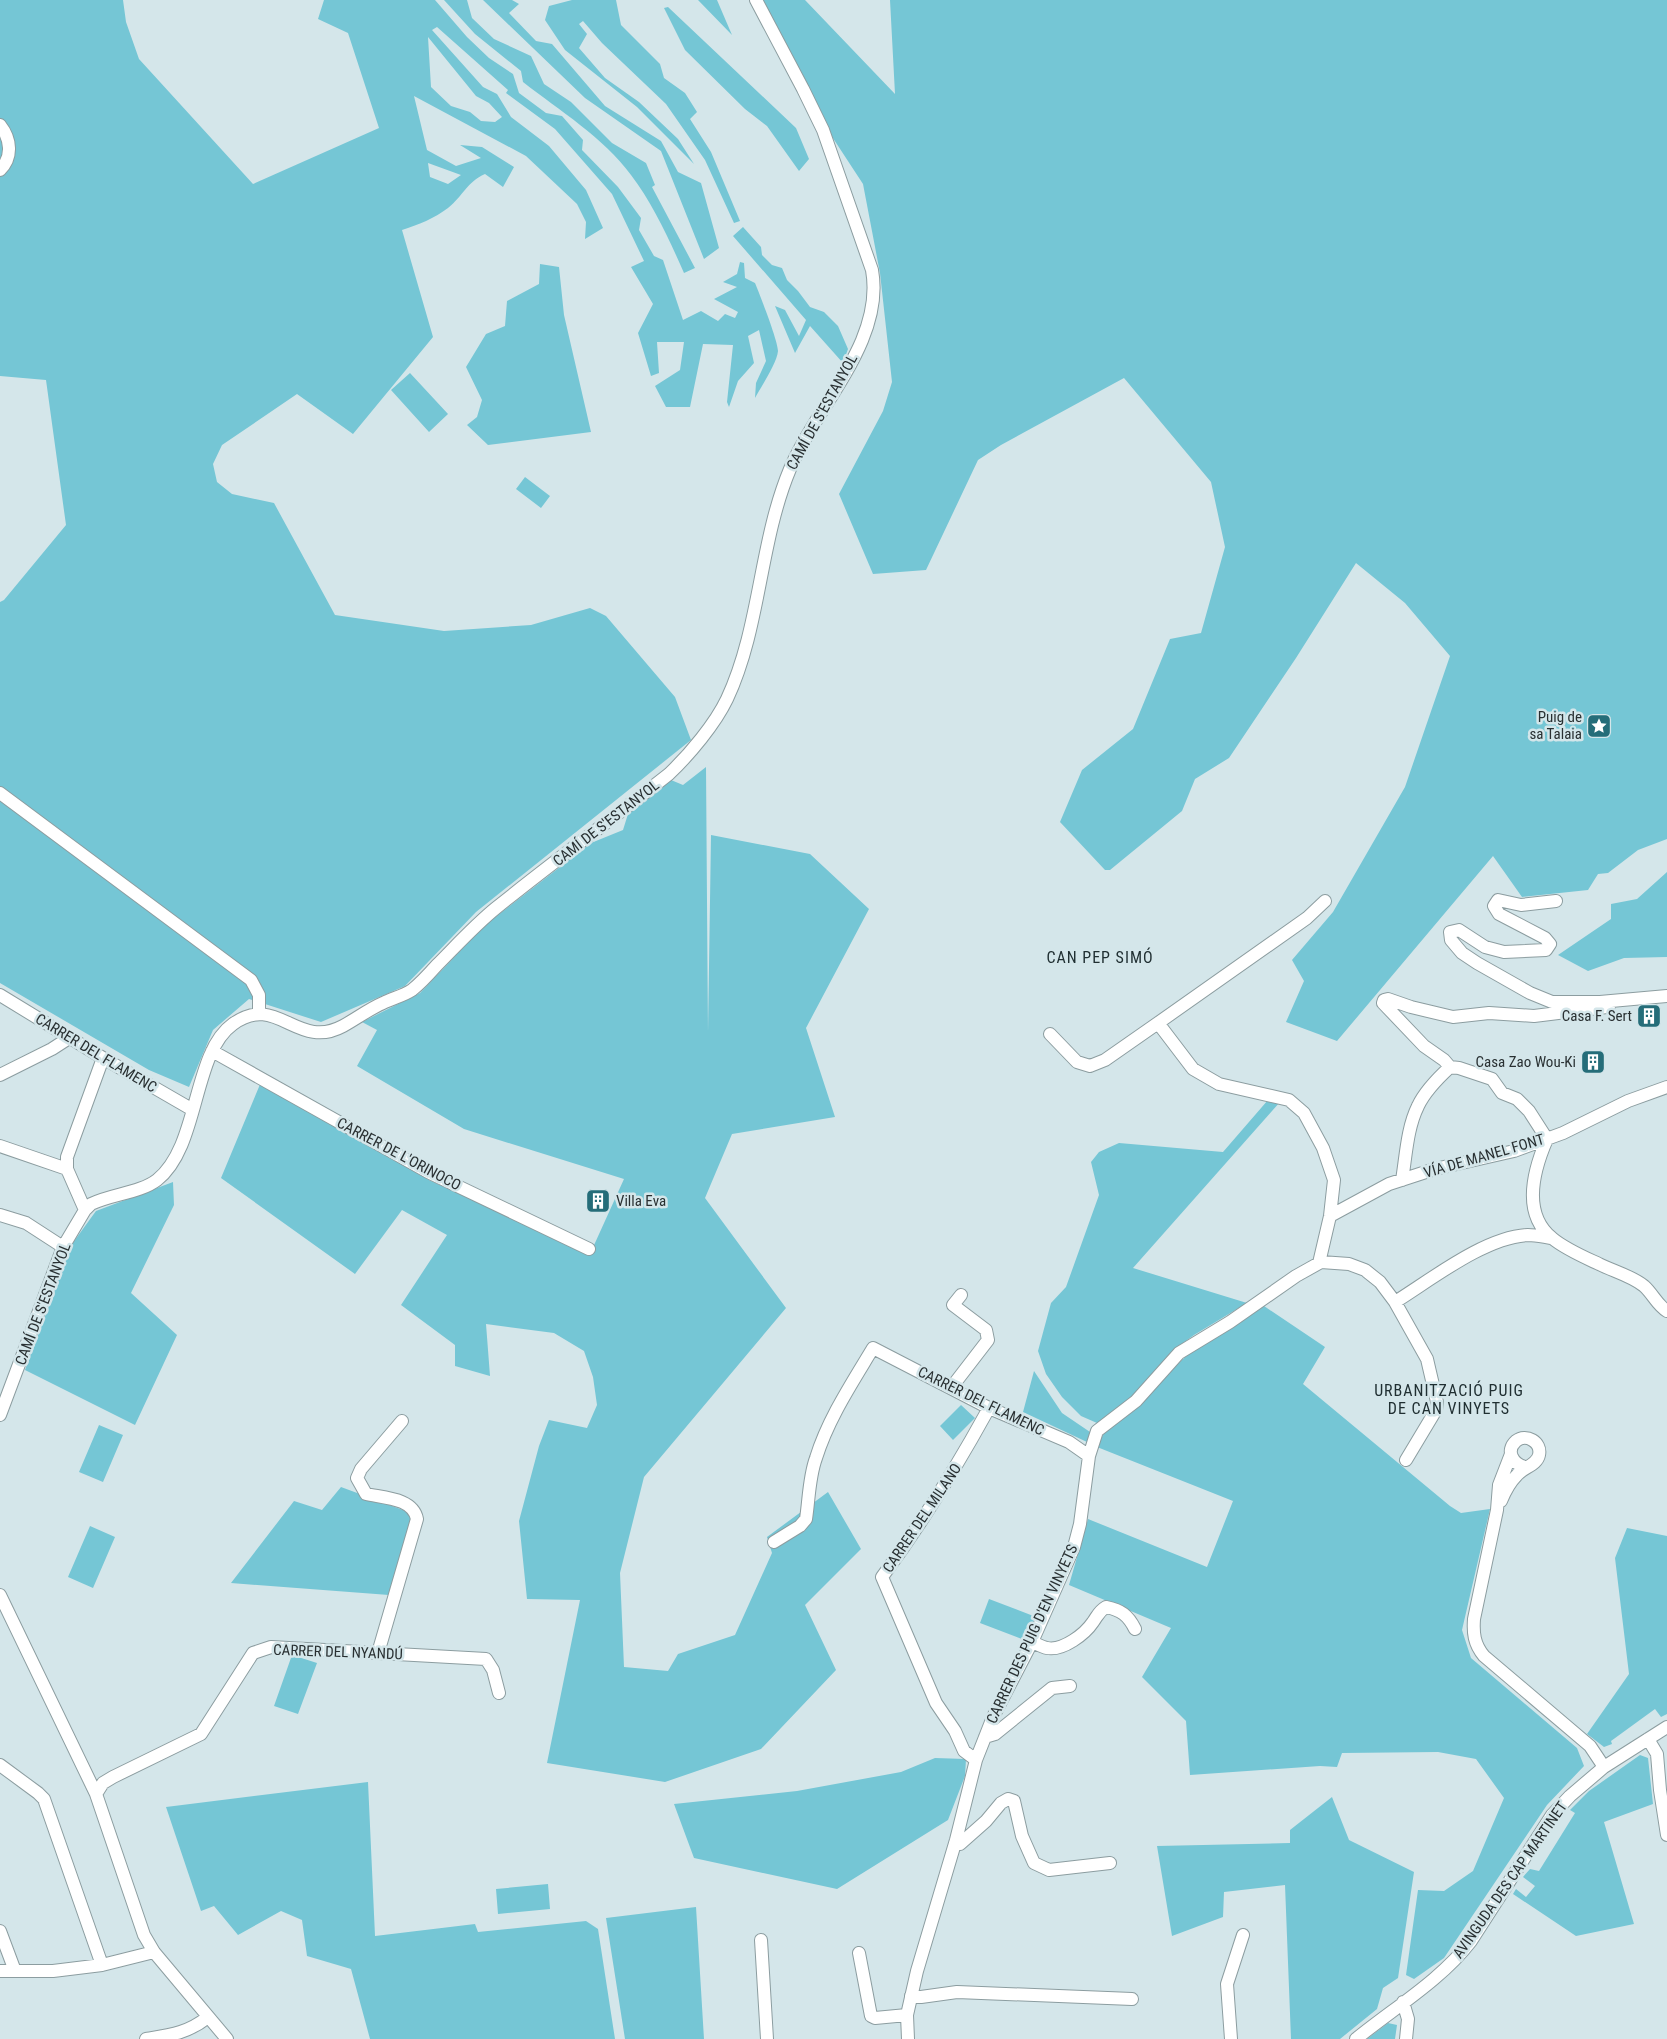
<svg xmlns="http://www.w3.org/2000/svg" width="1667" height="2039" viewBox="0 0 1667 2039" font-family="'Roboto Condensed',sans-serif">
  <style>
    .green { fill: #75c6d5; fill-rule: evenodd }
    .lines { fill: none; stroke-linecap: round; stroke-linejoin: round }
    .minor-casing { stroke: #8c9da0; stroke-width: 14 }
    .minor { stroke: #fff; stroke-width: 12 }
    .labels { text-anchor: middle; stroke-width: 5; stroke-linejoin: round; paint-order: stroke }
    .street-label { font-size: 15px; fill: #293032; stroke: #d4e6ea }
    .poi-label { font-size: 15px; fill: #293032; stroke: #d4e6ea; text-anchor: end }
    .neighbourhood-label { font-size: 16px; letter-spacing: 1px; fill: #202f32; stroke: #d4e6ea }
  </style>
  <rect width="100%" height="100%" fill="#d4e6ea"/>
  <path class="green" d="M0,0H123L126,22L139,59L253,184L379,128L348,33L318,19L324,0H435L467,37L489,58L513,74L519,93L546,113L562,116L583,140L582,150L618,187L641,218L639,230L654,256L663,260L683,320L701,311L718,321L725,314L735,318L738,312L714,299L737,287L723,282L737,274L740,262L744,263L745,278L755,283C760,295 778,341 778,351C777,363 761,387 755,398L756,383L766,361L759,330L748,336L754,363L738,381L729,407L727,402L733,345L703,344L690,407H666L655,386L680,370L684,342H657L659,373L651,376L638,333L653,304L631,267L644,261L612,194L555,129L506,93L508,90L437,27L432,30L483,87L497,94L511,117L549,146L586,190L603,228L585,239L586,222L577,204L526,156L414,96L427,150L456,166L481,158L460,145L482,147L514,167L503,187L485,174C467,182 463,196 448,208C435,218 418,225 402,230L433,337L353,434L297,394L222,445L213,464L217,482L232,494L274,503L335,615L444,631L531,625L590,608L606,616L675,697L691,740L476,912L405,986L321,1022L249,999L213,1030L189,1087L149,1070L0,983V602L4,600L66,525L46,380L0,376ZM428,37L476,96L489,103L502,117L495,122L481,121L470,112L451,106L431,87ZM428,163L461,175L448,184L430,177Z
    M444,0H467L472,18L494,39L531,56L544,84L571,102L612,143L646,163L655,185L652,187L695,268L684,273C669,239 653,204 631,175C603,137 560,111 523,82L521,71L475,34Z
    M483,0H512L519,4L509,13L536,41L552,44L605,106L661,141L678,172L701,183L719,248L704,259L661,151L585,98Z
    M572,0H616L621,25L660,64L664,78L685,93L697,112L690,119L711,152L740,221L734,223L705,160L666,104L602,43L583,21L579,24L587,34L579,48L605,78L639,102L678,139L694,164L637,107L565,50L545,20L549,6Z
    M698,0H717L732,35Z
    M763,0H805L895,94L890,0H1667V839L1638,850L1608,873L1598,874L1588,890L1522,897L1493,856L1337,1041L1286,1022L1304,981L1292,960L1333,912L1405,787L1450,656L1405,603L1356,563L1296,658L1229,758L1195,779L1182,811L1110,870H1105L1060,822L1082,770L1133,729L1170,639L1201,633L1225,547L1211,482L1124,378L1001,445L978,460L926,570L873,574L839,494L883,411L892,382L880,273L863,184L827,129Z
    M668,7L796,128L809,159L799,171L767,126L745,109L685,50L664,8Z
    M743,227L761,247L762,255L772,265L782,268L787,280L798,291L810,307L824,312L838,326L848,349L843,363L810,326L795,353L775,306L785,310L799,336L806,320L733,236Z
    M540,264L559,267L564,315L591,432L488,445L467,425L477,417L482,400L466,367L486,334L505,326L507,301L539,284Z
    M410,373L448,414L429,432L391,390Z
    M525,477L550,496L541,508L516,489Z
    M706,767L708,1033L711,835L810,854L869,909L806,1028L835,1117L732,1134L705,1198L786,1308L644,1477L620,1573L624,1667L668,1671L678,1654L735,1635L772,1553L767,1537L828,1492L861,1549L805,1605L836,1670L761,1749L665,1782L547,1763L580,1600L527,1599L519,1521L539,1446L549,1420L587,1428L597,1405L593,1377L584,1351L554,1333L486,1324L490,1376L455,1366V1345L401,1305L447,1235L402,1210L355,1274L221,1178L261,1082L429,1180L590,1254L624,1179L464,1129L357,1066L377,1030L362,1022L420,993L485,925L591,843L623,830L628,814L671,780L683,785Z
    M1667,872V957L1624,958L1588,971L1558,955L1611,919V904L1637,899Z
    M1268,1100L1280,1102L1133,1268L1247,1303L1194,1335L1172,1351L1137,1393L1097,1423L1081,1416L1062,1397L1046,1374L1038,1351L1051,1303L1066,1287L1099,1195L1091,1162L1099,1152L1119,1143L1223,1152Z
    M173,1182L174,1205L131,1293L177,1335L135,1425L25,1370L72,1244L96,1211Z
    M1264,1306L1325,1347L1303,1384L1450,1506L1461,1513L1490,1509L1462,1630L1471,1658L1577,1748L1584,1766L1547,1805L1444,1958L1414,1979L1406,1975L1418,1890L1444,1891L1473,1871L1504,1798L1476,1759L1438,1752L1342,1753L1337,1767L1320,1766L1190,1775L1186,1721L1142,1677L1171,1628L1069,1585L1088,1519L1207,1567L1233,1501L1097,1447L1105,1431L1194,1349Z
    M1034,1371L1062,1413L1090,1432L1087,1442L1023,1412Z
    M961,1405L975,1418L953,1440L940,1426Z
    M99,1425L123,1435L103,1482L79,1472Z
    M341,1487L411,1513L413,1520L389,1595L231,1583L294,1501L322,1510Z
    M90,1526L115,1537L93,1588L68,1577Z
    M1627,1528L1667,1536V1714L1661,1717L1655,1709L1611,1741L1612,1744L1604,1747L1587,1734L1629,1674L1615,1558Z
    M989,1599L1036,1617L1027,1641L980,1623Z
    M292,1655L317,1663L298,1714L274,1706Z
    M1640,1755L1648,1758L1653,1804L1604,1822L1634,1924L1576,1936L1513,1894L1516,1889L1526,1897L1535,1886L1523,1877L1530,1869L1539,1871L1575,1813L1570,1810L1589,1791Z
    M935,1758L966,1759L965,1776L948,1820L837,1889L694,1858L674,1804L797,1791L901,1772Z
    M368,1782L375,1936L475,1924L478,1932L586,1921L598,1929L615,2039H370L351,1969L307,1956L302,1920L281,1911L238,1935L214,1906L201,1911L166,1807Z
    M1332,1797L1349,1840L1414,1872L1398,1978L1383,1988L1377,2009L1340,2039H1291L1285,1885L1224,1892L1223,1917L1172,1936L1157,1846L1290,1843V1830Z
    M548,1884L550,1909L498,1914L496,1889Z
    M696,1907L704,2039H625L606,1918Z
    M1388,2023L1397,2025L1395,2039H1367Z"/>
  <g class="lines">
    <defs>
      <path id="minor" d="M0,125C11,139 13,157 0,170
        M0,793L251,980L259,995V1013
        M1556,901L1521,905L1498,900L1494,906L1499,914L1545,938L1550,944L1546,950L1504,952L1485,947L1459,930L1450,932L1451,940L1462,953L1477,963L1530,993L1552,1002H1600L1667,996
        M0,995L103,1058L193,1110
        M1611,1001L1610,1004L1607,1007L1534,1016L1489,1013L1453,1017L1411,1007L1388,999L1384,1000L1383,1003L1424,1046L1444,1060L1450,1067L1459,1068L1492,1079L1502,1093L1517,1099L1529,1111L1547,1139C1534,1169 1521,1213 1552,1238C1565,1249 1584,1257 1599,1264C1613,1271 1632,1276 1644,1286C1653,1294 1657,1305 1667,1311
        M1050,1034L1077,1062L1090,1066L1105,1060L1158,1023
        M212,1051L428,1172L589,1249
        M0,1075L52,1049L69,1038
        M0,1146L67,1169
        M1402,1180C1406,1156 1407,1128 1418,1106C1425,1091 1438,1078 1450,1067
        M85,1210L67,1169V1157L103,1058
        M0,1215L26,1223L63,1247
        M1330,1216L1389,1184L1435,1169L1514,1151L1563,1133L1628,1101L1667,1087
        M1319,1263L1330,1216L1334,1180L1323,1148L1304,1113L1289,1100L1219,1084L1193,1069L1158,1023L1307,918L1325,901
        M1395,1302C1432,1279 1485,1237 1528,1235C1536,1235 1544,1237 1551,1238
        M951,1388L988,1340L986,1330L953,1305L961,1295
        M0,1415L63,1247L85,1210L91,1204C111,1194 140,1193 157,1180C200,1146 192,1053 233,1024C277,992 297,1051 343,1026C356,1019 369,1009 383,1003C393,998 403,996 412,990C421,983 429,974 437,965C456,946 475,925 496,908C553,862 612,819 669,774C690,754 715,724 727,699C761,626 759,543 790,469C816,406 885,342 872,270L823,130L803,89L756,0
        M1511,1454L1499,1485L1497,1510L1474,1619C1473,1633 1474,1644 1484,1656L1590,1746L1604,1767
        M1501,1501C1505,1491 1509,1483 1517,1475C1524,1467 1537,1465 1539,1455C1542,1442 1526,1433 1516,1441C1505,1451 1513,1464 1525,1467
        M774,1542L800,1526L806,1519C809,1499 809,1477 816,1458C828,1419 852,1383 873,1348L989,1408L1069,1442L1089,1456
        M0,1595L96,1794L144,1935L154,1952L227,2039
        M1032,1642C1037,1644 1042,1647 1047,1648C1063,1651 1085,1634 1093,1622C1098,1615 1099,1611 1106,1607C1121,1610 1128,1615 1135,1629
        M378,1653L417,1519C413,1498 384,1498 366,1494L357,1478L361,1469L402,1421
        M985,1737L995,1734L1052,1688L1070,1686
        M1648,1739L1657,1754L1660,1790L1667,1835
        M976,1760L964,1751L955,1731L936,1703L882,1577C923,1522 956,1468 989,1408
        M0,1765L38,1793L44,1799L102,1965
        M96,1794L103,1783L113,1777L201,1734L253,1653L271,1647L486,1659L493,1670L499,1693
        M955,1843L960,1844L986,1821L1001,1803L1008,1799L1014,1801L1022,1836L1034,1863L1049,1870L1110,1863
        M0,1931L15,1971
        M761,1940L767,2039
        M859,1953L871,2016L875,2018L907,2015
        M0,1971H53L102,1965L154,1952
        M911,1996L921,1997L957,1992L1132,1999
        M1403,2002L1408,2019L1406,2039
        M146,2039C171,2035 188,2033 208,2017
        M908,2039L907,2015L917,1971L956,1840L976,1760L993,1717L1032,1642L1074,1547L1080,1524L1089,1456L1097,1431L1136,1401L1179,1353L1230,1322L1296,1276L1321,1262L1349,1264L1365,1270L1380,1282L1395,1302L1427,1359L1437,1402L1436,1410L1406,1460
        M1231,2039L1227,1984L1243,1935
        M1356,2039C1394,2008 1441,1980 1471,1941L1552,1815L1570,1796L1604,1767L1667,1727"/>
    </defs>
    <use href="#minor" class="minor-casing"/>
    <use href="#minor" class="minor"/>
  </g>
  <defs>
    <symbol id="sight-square" viewBox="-11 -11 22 22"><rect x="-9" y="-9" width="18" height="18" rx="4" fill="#256d79" stroke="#d4e6ea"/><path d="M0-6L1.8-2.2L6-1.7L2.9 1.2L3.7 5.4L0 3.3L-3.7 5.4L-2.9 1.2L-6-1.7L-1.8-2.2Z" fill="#fff"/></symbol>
    <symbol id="building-square" viewBox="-11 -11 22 22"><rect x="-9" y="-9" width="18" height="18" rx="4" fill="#256d79" stroke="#d4e6ea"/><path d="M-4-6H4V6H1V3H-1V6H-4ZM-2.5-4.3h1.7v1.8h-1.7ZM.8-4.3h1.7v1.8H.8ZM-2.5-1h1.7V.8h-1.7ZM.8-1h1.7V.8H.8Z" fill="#fff"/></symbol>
  </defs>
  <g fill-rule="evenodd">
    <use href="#sight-square" x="1585" y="712" width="28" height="28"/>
    <use href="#building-square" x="1635" y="1002" width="28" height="28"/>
    <use href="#building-square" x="1579" y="1048" width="28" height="28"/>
    <use href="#building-square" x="584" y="1187" width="28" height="28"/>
  </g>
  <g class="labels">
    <g class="street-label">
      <text transform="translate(822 412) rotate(-61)" y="5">CAMÍ DE S'ESTANYOL</text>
      <text transform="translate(606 823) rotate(-38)" y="5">CAMÍ DE S'ESTANYOL</text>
      <text transform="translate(96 1053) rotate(31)" y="5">CARRER DEL FLAMENC</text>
      <text transform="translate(399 1154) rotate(28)" y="5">CARRER DE L'ORINOCO</text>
      <text transform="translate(1484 1156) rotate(-16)" y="5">VÍA DE MANEL FONT</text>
      <text transform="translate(43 1304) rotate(-69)" y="5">CAMÍ DE S'ESTANYOL</text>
      <text transform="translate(981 1401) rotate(26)" y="5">CARRER DEL FLAMENC</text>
      <text transform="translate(922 1518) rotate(-56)" y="5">CARRER DEL MILANO</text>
      <text transform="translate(1032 1634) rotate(-65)" y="5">CARRER DES PUIG D'EN VINYETS</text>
      <text transform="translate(338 1652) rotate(2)" y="5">CARRER DEL NYANDÚ</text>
      <text transform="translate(1510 1880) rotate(-55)" y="5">AVINGUDA DES CAP MARTINET</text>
    </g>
    <g class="poi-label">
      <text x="1582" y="722">Puig de<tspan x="1582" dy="17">sa Talaia</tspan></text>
      <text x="1632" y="1021">Casa F. Sert</text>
      <text x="1576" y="1067">Casa Zao Wou-Ki</text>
      <text x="616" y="1206" text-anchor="start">Villa Eva</text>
    </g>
    <g class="neighbourhood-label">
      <text x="1100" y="963">CAN PEP SIMÓ</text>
      <text x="1449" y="1396">URBANITZACIÓ PUIG<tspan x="1449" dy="18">DE CAN VINYETS</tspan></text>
    </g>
  </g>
</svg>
